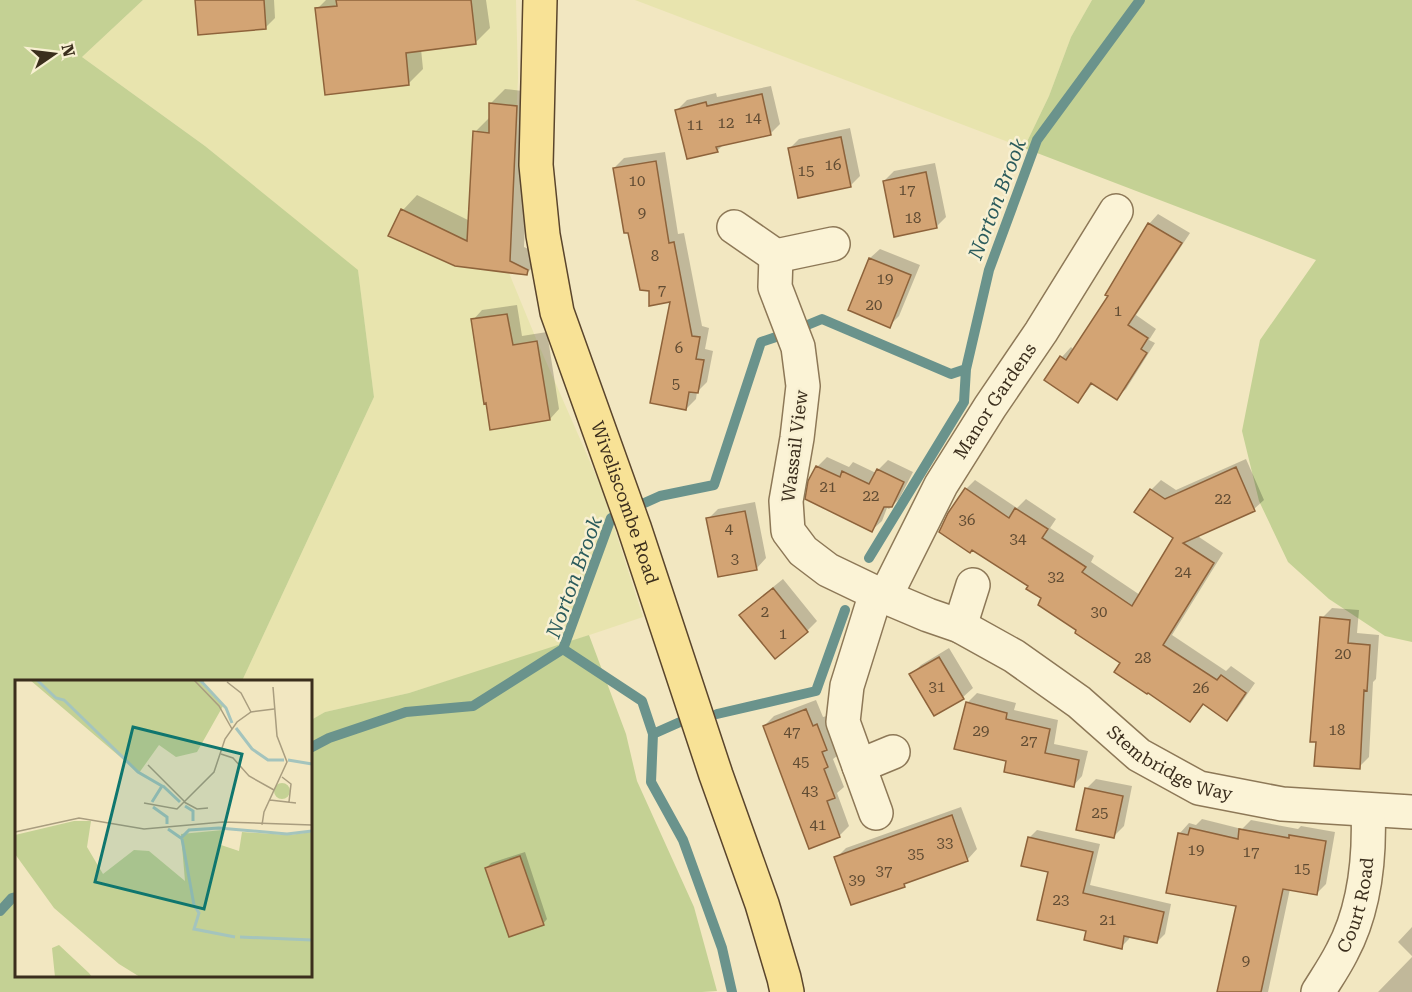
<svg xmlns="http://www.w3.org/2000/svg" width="1412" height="992" viewBox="0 0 1412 992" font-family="'Roboto Serif',serif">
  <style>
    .farmland { fill: #e8e4ae }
    .green { fill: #c4d194 }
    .shadow { fill: #0003 }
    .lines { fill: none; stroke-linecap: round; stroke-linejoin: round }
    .stream { stroke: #6a938c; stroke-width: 10 }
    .building { fill: #d3a474; stroke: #8e633b; stroke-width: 1.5 }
    .minor-casing { stroke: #8d7857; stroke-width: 36 }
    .major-casing { stroke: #5a452c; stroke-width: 36 }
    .minor { stroke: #fbf3d6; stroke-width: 33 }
    .major { stroke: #f8e296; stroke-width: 33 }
    .labels { text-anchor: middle; stroke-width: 5; stroke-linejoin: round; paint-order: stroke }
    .number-label { font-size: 15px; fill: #614c33 }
    .street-label { font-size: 18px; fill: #3b2e1d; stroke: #f8f0d2 }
    .water-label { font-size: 20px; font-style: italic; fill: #2b5b5c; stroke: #f8f0d2 }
    .inset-river { fill: none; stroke: #a4c4bd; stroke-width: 3 }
    .inset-road { fill: none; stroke: #a99d7f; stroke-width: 1.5 }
    .view { fill: #0f766e; fill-opacity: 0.15; stroke: #0f766e; stroke-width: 3 }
    .inset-edge { fill: none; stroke: #3b2e1d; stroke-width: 3 }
  </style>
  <rect width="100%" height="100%" fill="#f2e7c1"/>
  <path class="farmland" d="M143,0H516L518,78L509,273L537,341L602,489L643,617L509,662L409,693L325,712L311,720L310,682L242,681L374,397L358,271L205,146L82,57Z
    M635,0H1092L1071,37L1049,96L1024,148Z"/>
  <path class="green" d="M0,0H143L82,57L205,146L358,270L374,397L242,681L16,682V976H310L311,720L325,712L409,693L589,635L626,734L637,781L694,907L717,991L702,992H0Z
    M1092,0H1412V642L1385,636L1329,599L1288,562L1259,501L1242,431L1260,340L1316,260L1024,148L1049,96L1071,37Z"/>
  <path class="shadow" d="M198,0H274L275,18L265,28Z
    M326,0H486L490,28L475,43L421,49L423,69L409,83L317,9Z
    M771,86L780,124L770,134L724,144L717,151L677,110L687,100L716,93L717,97Z
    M505,89L531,92L524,247L542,255L541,259L526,274L403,210L417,195L470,221L475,132L490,117V104Z
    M850,128L860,176L850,186L789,149L799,139Z
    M665,152L678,234L684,233L702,326L709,328L705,349L713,351L707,382L697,392L696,399L686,409L671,300L650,290L614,168L624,158Z
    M935,163L946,217L936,227L884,181L894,171Z
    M1158,214L1190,233L1136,315L1156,329L1149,340L1155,343L1126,389L1116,398L1093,383L1087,391L1078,401L1046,380L1062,357L1071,347L1074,350L1110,296L1149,224Z
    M880,249L920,265L899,316L889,326L850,309L870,258Z
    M517,305L522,336L547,332L559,409L550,419L473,320L482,310Z
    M827,457L849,467L853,462L876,473L878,470L888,460L913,472L899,499L889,509L887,508L882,521L872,530L810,482L818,466Z
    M1246,459L1264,500L1254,509L1196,535L1223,553L1172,635L1226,671L1231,666L1255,683L1237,709L1227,719L1205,703L1190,720L1122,662L1078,630L1030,585L966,489L975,480L1017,508L1026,499L1056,519L1050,528L1094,556L1091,562L1140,595L1175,537L1136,511L1151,490L1161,480L1176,490Z
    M755,502L766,558L757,568L708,519L718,509Z
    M783,579L817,621L807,631L775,657L741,615L751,605Z
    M1332,608L1359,610L1357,633L1379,635L1376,679L1373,682L1369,757L1359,767L1317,741L1322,618Z
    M949,648L973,688L963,697L935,714L911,675L921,665Z
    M977,693L1016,703L1014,710L1058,720L1054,744L1088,751L1082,776L1073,786L1008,760L967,703Z
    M816,700L823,717L827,716L836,739L832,743L837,756L833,759L844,787L837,793L849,826L839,836L764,726L774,716Z
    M1096,779L1132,786L1124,826L1114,836L1086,789Z
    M961,807L977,849L968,859L909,881L904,885L836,858L846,848Z
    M1202,819L1242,829L1251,820L1298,829L1301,826L1335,832L1326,884L1316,894L1290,889L1268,992H1218L1238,904L1168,892L1180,833L1189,823L1196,825Z
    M1037,830L1100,844L1090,885L1171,904L1165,934L1157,942L1130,936L1129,939L1121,947L1088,930L1029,838Z
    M525,852L547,919L543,924L486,868L491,863Z
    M1412,927V956L1398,942Z
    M1412,957V992H1378Z"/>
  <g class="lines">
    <path class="stream" d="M805,326L822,319L951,374L966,369L989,270L1037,140L1140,0
      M869,558L964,402L966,369
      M717,714L816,691L845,610
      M653,734L680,722
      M310,748L329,738L406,712L473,706L563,649
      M0,911L12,898L16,897
      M732,992L722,948L683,840L651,782L653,734L642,701L563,649L611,518L660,496L714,485L761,342L776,337"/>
  </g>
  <path class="building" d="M195,0H264L266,29L198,35Z
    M336,0H471L476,44L406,53L409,85L325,95L315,8L337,6Z
    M762,94L771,135L716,147L718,152L687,159L675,110L706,102L707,106Z
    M489,103L517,106L510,261L528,270L527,275L455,266L388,236L401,209L467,241L473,131L489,133Z
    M841,137L851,187L798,198L788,148Z
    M656,161L669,243L674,242L692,336L700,337L696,359L704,360L698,393L689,392L686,410L650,403L670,302L649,306V291L640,290L628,233H624L613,168Z
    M926,172L937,228L894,237L883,181Z
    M1148,223L1182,243L1128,325L1148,338L1141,349L1147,353L1117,400L1091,383L1078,403L1044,380L1060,356L1066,360L1108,296L1105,295Z
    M869,258L911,275L890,328L848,310Z
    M507,314L513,345L537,341L550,420L490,430L486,403L484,404L471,319Z
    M816,466L840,477L842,471L869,484L877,469L904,482L892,507H884L872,532L805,499L808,481Z
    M1236,467L1255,511L1183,543L1214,563L1163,645L1217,680L1221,675L1246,693L1227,721L1203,704L1190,722L1148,693L1147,694L1114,672L1120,663L1075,633L1076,630L1038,605L1041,598L1026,589L1028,586L972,550L970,553L939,532L948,513L965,488L1009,518L1015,508L1048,529L1042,538L1086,567L1082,572L1132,606L1173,538L1134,512L1150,489L1165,499Z
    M745,511L757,570L718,577L706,518Z
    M773,588L808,632L775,659L739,615Z
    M1320,617L1350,620L1348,643L1370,645L1367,691L1364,690L1360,769L1314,766L1316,742H1310Z
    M939,657L964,699L934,716L909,674Z
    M966,702L1007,713L1006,719L1050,729L1045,753L1079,760L1074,787L1004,772L1006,761L954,749Z
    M806,709L813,726L817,724L827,750L822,752L828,767L824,769L835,798L827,801L840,837L809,849L763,726Z
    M1085,788L1123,796L1114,838L1076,830Z
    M952,815L968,861L904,884L905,887L851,905L834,857Z
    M1190,828L1238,839L1239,829L1289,838V835L1326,841L1317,895L1283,889L1261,992H1217L1236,906L1166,893L1178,833L1188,835Z
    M1028,837L1093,852L1083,893L1164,912L1157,943L1124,936L1122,949L1084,940L1086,931L1037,920L1048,872L1021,866Z
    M520,856L544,925L509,937L485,868Z"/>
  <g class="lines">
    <defs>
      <g id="minor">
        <path d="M734,227L776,256L833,244"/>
        <path id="s1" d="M776,256L775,287L798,347L803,386L797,438L786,501L788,531L803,551L828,570L876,593L928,615L960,626L1014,656L1079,702L1139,755L1199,788L1282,804L1412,812"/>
        <path d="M876,593L847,686L843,722L876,813"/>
        <path id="s2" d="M885,597L941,485L990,407L1041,332L1116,211"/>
        <path d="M960,626L973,585"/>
        <path d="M859,766L893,752"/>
        <path id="s3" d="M1318,992C1326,979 1335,966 1342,952C1365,909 1370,858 1368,810"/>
      </g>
      <g id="major">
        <path id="s4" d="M540,0L536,165L543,235L557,312L634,527L716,775L762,904L784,978L787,992"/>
      </g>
    </defs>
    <use href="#minor" class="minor-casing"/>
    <use href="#major" class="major-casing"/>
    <use href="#minor" class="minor"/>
    <use href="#major" class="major"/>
  </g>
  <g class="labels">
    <g class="number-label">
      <text x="753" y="123">14</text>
      <text x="726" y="128">12</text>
      <text x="695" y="130">11</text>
      <text x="833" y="170">16</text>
      <text x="806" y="176">15</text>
      <text x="637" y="186">10</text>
      <text x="907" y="195">17</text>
      <text x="642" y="218">9</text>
      <text x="913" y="223">18</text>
      <text x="655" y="261">8</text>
      <text x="885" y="284">19</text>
      <text x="662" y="295">7</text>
      <text x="874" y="310">20</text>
      <text x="1118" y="316">1</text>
      <text x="679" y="353">6</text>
      <text x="676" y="389">5</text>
      <text x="828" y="492">21</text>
      <text x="871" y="501">22</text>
      <text x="1223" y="504">22</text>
      <text x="967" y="525">36</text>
      <text x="729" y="534">4</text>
      <text x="1018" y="544">34</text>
      <text x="735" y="564">3</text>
      <text x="1183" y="577">24</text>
      <text x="1056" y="582">32</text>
      <text x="765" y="617">2</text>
      <text x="1099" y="617">30</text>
      <text x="783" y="639">1</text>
      <text x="1343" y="659">20</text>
      <text x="1143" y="663">28</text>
      <text x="937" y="692">31</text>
      <text x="1201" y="693">26</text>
      <text x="1337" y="735">18</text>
      <text x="981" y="736">29</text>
      <text x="792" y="737">47</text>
      <text x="1029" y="746">27</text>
      <text x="801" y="767">45</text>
      <text x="810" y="796">43</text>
      <text x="1100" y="818">25</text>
      <text x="818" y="830">41</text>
      <text x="945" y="848">33</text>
      <text x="1196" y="855">19</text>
      <text x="1251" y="857">17</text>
      <text x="916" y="859">35</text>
      <text x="1302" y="874">15</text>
      <text x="884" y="876">37</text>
      <text x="857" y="885">39</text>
      <text x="1061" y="905">23</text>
      <text x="1108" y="925">21</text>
      <text x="1246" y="966">9</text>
    </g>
    <g class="street-label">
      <text dy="6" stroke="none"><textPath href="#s2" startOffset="225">Manor Gardens</textPath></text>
      <text transform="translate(795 446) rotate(-83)" y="6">Wassail View</text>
      <text dy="6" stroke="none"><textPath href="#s4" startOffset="516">Wiveliscombe Road</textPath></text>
      <text dy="6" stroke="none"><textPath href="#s1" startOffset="734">Stembridge Way</textPath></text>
      <text dy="6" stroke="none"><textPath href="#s3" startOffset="96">Court Road</textPath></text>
    </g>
    <g class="water-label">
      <text transform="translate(997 199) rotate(-69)" y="7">Norton Brook</text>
      <text transform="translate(574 577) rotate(-70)" y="7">Norton Brook</text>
    </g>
  </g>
  <g transform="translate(15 680)">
    <rect width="297" height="297" fill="#f2e7c1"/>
    <path d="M15,0H190L187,4L208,26L182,72L161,77L144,65L124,93ZM259 111a8 8 0 1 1 16 0a8 8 0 1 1-16 0ZM59,141H76L72,167L88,194L119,170L134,171L170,201L166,154L208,150L206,165L224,171L227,152L274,155L297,152V297H125L104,284L39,228L0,174V155ZM44,265L74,293L77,297H40L37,268Z" fill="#c4d194"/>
    <path class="inset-river" d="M22,0L41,18L49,20L123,92L147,106L137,122M185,0L211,28L217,43M221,48L237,69L253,80H269M273,80L297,84M148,106L165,122M170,126L178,131V141M138,127L152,137V144M153,149L166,158L174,150L204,148L272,154L297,151M167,159L179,225L184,233L179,249L220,257M225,257L297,260"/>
    <path class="inset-road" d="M179,0L204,26L217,49M212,2L226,13L236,32M206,74L218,78L234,96L259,110M133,85L169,121M267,97L276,104L274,122M255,120L281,123M169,122L182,129L193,128M129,123L162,129L199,92L210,59L222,42L236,32L259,29M247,145L249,132L272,82L262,56L258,7M0,152L64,138L129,149L208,142L297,145"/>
    <path class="view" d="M118,47L227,74L189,229L80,202Z"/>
    <rect width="297" height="297" class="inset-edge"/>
  </g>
  <g transform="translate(54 54) rotate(76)" stroke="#f8f0d2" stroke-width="4.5" paint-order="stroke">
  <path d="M0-4.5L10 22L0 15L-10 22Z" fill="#3b2e1d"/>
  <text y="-9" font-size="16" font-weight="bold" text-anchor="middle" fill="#3b2e1d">N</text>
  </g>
</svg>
